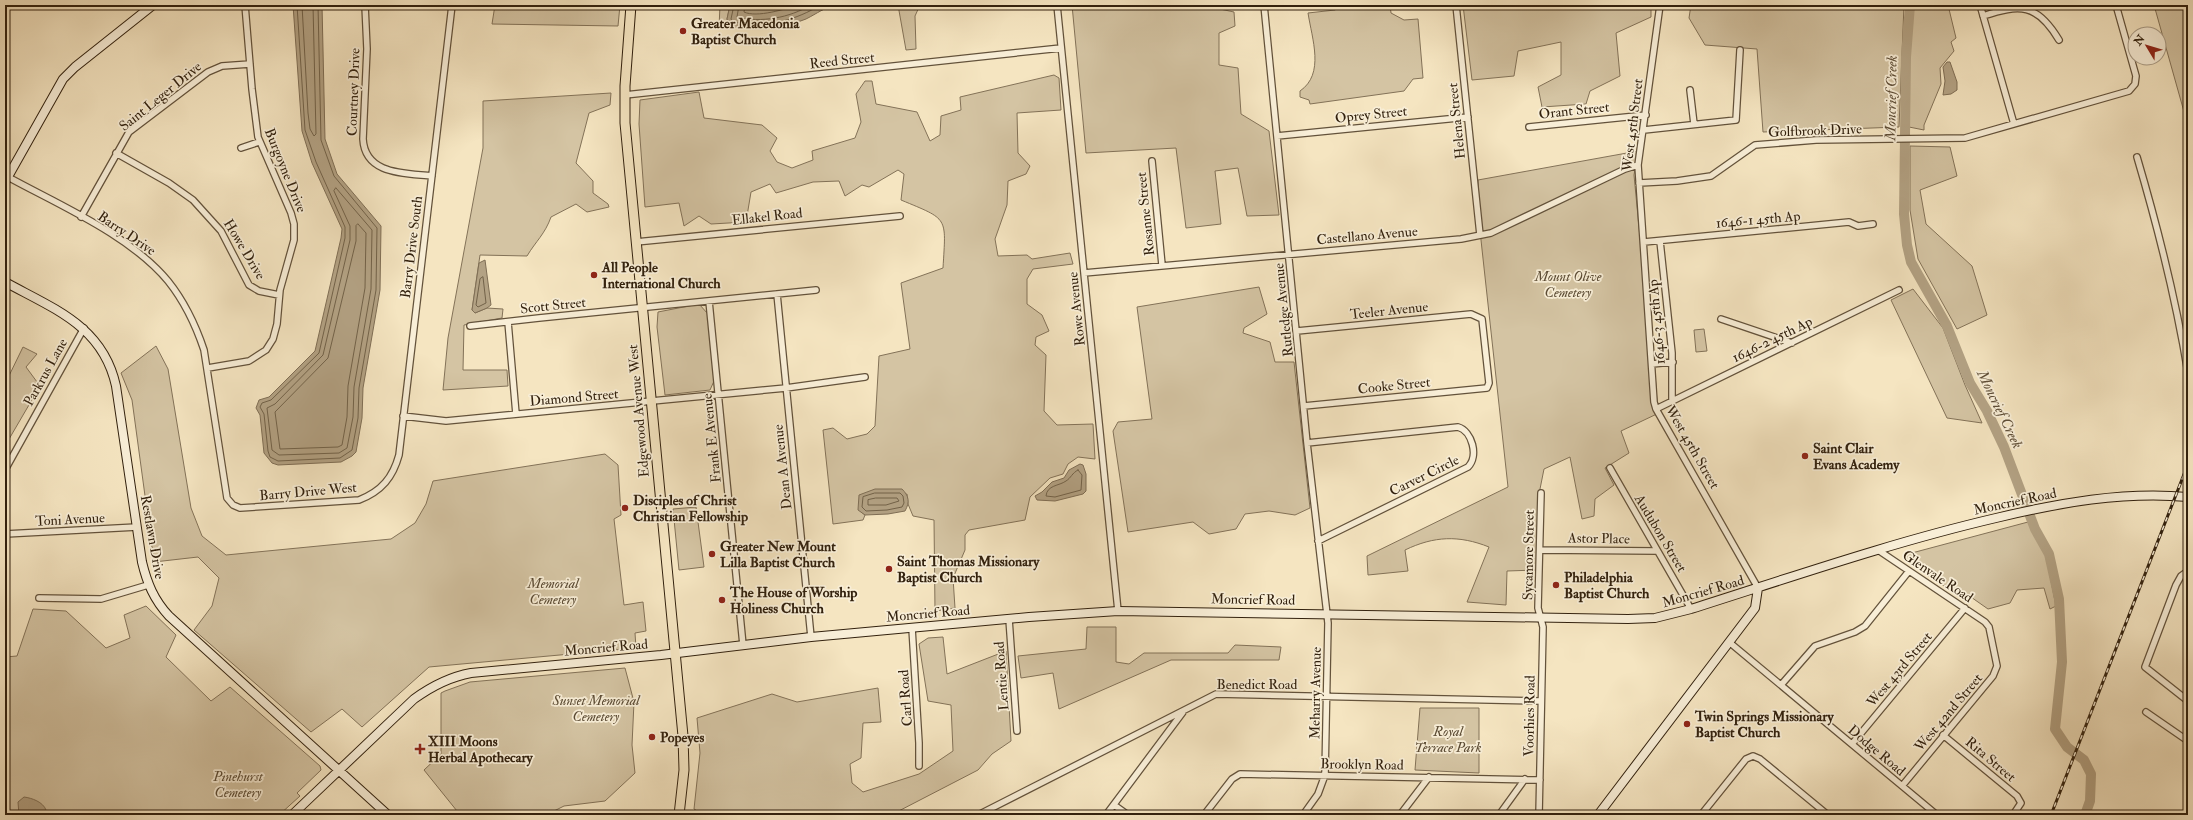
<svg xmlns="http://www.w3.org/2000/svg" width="2193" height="820" viewBox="0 0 2193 820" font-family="'IM FELL Double Pica',serif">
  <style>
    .green { fill: #d4c4a3; stroke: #837258 }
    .water { fill: #b3a284; stroke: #7f6e55 }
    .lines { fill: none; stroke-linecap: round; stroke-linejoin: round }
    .shore { stroke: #726249; stroke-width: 1 }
    .river { stroke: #b3a284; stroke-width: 10 }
    .street-casing { stroke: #63523b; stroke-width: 8 }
    .secondary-casing { stroke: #32210e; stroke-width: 10 }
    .primary-casing { stroke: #32210e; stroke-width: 11 }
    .street { stroke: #f8eed7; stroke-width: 5.5 }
    .secondary { stroke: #f8eed7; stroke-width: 8 }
    .primary { stroke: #f5e5c1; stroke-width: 9 }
    .rail-casing { stroke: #32210e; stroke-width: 3 }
    .rail { stroke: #f8eed7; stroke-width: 1.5; stroke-dasharray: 4.5; stroke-linecap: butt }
    .poi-dot { fill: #8f2418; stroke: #f8eed7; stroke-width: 1.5 }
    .labels { text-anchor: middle; stroke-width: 3.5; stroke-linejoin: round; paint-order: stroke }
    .poi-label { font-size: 14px; font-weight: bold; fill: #32210e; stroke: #f8eed7; text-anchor: start }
    .street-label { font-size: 14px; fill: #32210e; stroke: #f8eed7 }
    .park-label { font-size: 14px; font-style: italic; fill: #5a4a33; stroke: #f8eed7 }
    .water-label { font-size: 15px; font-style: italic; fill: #5f4e37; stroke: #f8eed7 }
  </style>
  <rect width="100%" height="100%" fill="#f5e5c1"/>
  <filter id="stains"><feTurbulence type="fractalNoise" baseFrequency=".005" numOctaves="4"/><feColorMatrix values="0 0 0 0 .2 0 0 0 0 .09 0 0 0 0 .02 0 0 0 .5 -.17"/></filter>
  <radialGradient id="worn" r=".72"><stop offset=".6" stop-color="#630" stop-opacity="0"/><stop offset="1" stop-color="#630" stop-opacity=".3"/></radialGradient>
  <path class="green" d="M495,5H620L618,26L492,24Z
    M720,5H730L727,19L730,27L719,28Z
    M898,5H920L915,16L916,49L906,50Z
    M1072,5H1219L1220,9L1234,12L1235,26L1219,33V65L1238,68L1241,114L1269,131L1279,215L1247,216L1238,168L1215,171L1221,224L1186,228L1176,148L1086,153Z
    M1342,5H1390L1391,13L1404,20L1418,19L1423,78L1413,79L1404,91L1310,104L1309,100L1300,97V91C1325,74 1312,39 1308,13L1335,10Z
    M1463,5H1651V17L1616,33L1620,76L1590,91L1586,104L1542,107L1538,87L1561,75V42L1518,51L1514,76L1472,80Z
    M1691,5H1904L1899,127L1763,132L1757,49L1705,45L1689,18Z
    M1914,5H1948L1956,38L1951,42L1954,51L1940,68L1941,84L1924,125V130L1909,127L1908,58Z
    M2154,5H2188V126Z
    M1054,75L1059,78L1061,110L1017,113L1018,153L1030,166L1026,174L1008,181L1007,205L995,239L998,256L1027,255L1032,259L1070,253L1073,264L1033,269L1027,279V304L1042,315L1049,331L1036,337L1035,345L1046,355L1044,411L1057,425L1093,424L1095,459L1078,457L1068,464L1063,474L1050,478L1030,497L1025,520L969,530L965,535V550L953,578L955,608L935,611L934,520L913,516L908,504L907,494L858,509L865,515L863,520L833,524L823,430L833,428L847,439L867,434L875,426L879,356L910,349L901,283L943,268C946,216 949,220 901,200L904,174L898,170L869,187L862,185L845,196L839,181L813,182L776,193L770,184L751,192L746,222L711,224L699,216L684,226L679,203L645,207L639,124L640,100L699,92L704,118L762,125L777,138L770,151L777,162L792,168L813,160L812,151L855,138L861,122L856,94L865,81H872L876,104L917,112L930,141L940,135L941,116L961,110L960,97Z
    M611,93L610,105L589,113L576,163L593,181V193L608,204L609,207L587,212L576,204L551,217C545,234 536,241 527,256L480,255L472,310L475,313L487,308L503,309L502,318L464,325L463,370H507L508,386L443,390L448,338L483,148V101Z
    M1910,146L1950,147L1957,176L1920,190L1926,224L1972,266L1987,315L1957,329L1918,259L1910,210Z
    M1638,151L1634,175L1640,238L1645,237L1657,401L1661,412L1621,431L1629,453L1605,468L1614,485L1595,499L1594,516L1582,519L1570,457L1544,469L1539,494L1537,570L1507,571L1506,605L1467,602L1489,547C1459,535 1434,536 1405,550L1408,571L1368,575L1367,556L1508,487L1481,240L1478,180Z
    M1259,287L1267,314L1244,328L1243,333L1270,342L1275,362H1294L1310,508L1295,515L1269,511L1245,514L1236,529L1209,534L1193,522L1128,532L1113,431L1118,422L1152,419L1137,307Z
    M1913,289L1943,328L1965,385L1982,423L1947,418L1891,300Z
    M699,304L708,314L714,381L710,390L665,395L657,327L658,312Z
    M1704,329L1707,351L1696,352L1694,330Z
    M156,346L168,369L191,508L202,536L226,555L391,539L415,523L426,504L433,481L605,454L618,465L621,515L614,519L624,605L643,602L646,631L635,633L636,648L429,667L362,727L342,709L311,732L194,630L212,606L219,578L198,557L154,562L132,400L121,373Z
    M23,347L37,354L26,367L40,386L5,446V384Z
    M696,507L704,567L679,570L673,509Z
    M2028,522L2046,556L2056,606L2050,609L2044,588L2017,590L2010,603L1988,609L1968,595L1947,588L1905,560L1908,554Z
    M146,606L176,635L166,657L211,701L230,687L320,766L321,770L297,793L300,796L279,815H5V657L17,656L33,609L66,611L106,648L130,638L124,615Z
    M1087,627H1116V662L1129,664L1144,653H1228L1235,645L1281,647L1279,660H1171L1059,709L1053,673L1021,678L1018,656L1086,649Z
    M943,637L947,674L1006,651L1011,741L992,754L978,770L891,815H704L694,809L700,753L697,718L772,694L797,702L878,688L881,722L863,723L861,758L850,764L852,783L863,792L919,774L953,751L951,705L928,701L919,644L928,638Z
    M625,668L634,702L632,745L635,773L605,801L564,806L546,815H454L457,811L424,770L441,754V693L445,691L470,682Z
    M1420,708H1479V773L1415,770Z"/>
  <path class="water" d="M293,5H322L325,139L337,174L381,226L380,290L363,388L362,418L356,452L352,456L341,462L278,465L272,463L264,453L260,415L256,408L259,400L269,397L315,351L341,238L342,229L312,163L302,131Z
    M730,5H837C823,8 818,13 806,19C786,27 762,31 742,27C737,26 734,29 730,27L727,19Z
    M1947,62H1950L1957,82V90L1951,94L1943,95L1945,81L1943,67Z
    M485,260L491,305L487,308L475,313L472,310L479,263Z
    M1080,464L1083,465L1086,474V491L1083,494L1055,501L1037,500L1035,496L1042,492L1052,482L1064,478L1069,470Z
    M875,489H902C909,496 910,502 905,511L888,514L865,515L858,510L859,495Z
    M24,797C32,798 43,802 46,810L45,815H19L18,802Z"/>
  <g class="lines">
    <path class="shore" d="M297,5L305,130L316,162L345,227V238L319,353L271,400L262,403L260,407L264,414L268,451L270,457L278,461L340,458L352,450L358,418L359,388L376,290L377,228L334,176L321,140L318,5
      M302,5L308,113L310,129L314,136L316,134L313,5
      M734,5L731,19L733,23C736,23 738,22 742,23C771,27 795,20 821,5
      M739,5L737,17C761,23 789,18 811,5
      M745,5L744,12C757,18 785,9 799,5
      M336,188L372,230L371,289L354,387L353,417L347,448L339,453L279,455L272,450L267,408L275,404L323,355L350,240V226L334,191Z
      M358,224L366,233L365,288L348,386L347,417L342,445L338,447L280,449L275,412L328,358L356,241V226Z
      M483,277L486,303L478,307L476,305L480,279Z
      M1078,470L1082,475L1081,490L1055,497L1046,496C1047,485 1059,486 1066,481C1071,478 1072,473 1078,470Z
      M875,493H900L903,496L904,503L902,507L887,510L866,511L862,507L863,497Z
      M876,498H897L899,501L886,505H868V500Z"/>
    <path class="river" d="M1910,5L1906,57L1904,214L1907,245L1911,262L1947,326L1970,383L1987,411L2004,447L2035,529L2049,554L2059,599L2062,662L2055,729L2067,747L2084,760L2091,774L2090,801L2085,815"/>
    <defs>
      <path id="street" d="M365,5L367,49L363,139C365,175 405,173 432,176
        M1057,5L1118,611
        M1264,5L1307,443L1328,623L1325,775L1318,794L1303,815
        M1456,5L1480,235
        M1660,5L1638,165L1654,402L1656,409L1758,588
        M1980,5L2014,124
        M1983,16C2020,4 2037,3 2059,40
        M1690,90L1694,124
        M625,95L1061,48
        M1529,127L1646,115
        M1644,130L1736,120L1740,50
        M1277,136L1468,117
        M241,148L259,142
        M116,153L169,183L193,200L221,231L249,285L259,291L279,295
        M2137,157C2158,228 2176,300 2188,373
        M1152,161L1162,265
        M8,177C59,205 130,235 168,281C184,301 196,326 204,350L227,498L233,505L240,508L359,500C382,491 393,477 399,455L452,5
        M1639,183L1677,181L1711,176L1755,145L1816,140L1965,138L2129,91L2135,84L2136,76L2116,5
        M81,217L129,132L208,72L222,66L250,64
        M1660,241L1672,353V401
        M636,242L900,216
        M1644,242L1849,222L1858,226L1873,224
        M1084,273L1461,239L1491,233L1625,169L1638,165
        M777,294L811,637
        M709,301L743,645
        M1721,319L1792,343
        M508,322L516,414
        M470,326L539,318L816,290
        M1297,331L1471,314L1482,319L1489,383L1487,388L1304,406
        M1652,364L1673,362
        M208,368L249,361L266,350L273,339L277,324L280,290L294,240V224L291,213L258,137L252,89L245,5
        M1656,409L1899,290
        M403,416L446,421L786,388L865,377
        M1307,443L1458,427C1472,431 1479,456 1468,467L1318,541
        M1610,468L1691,609
        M5,470L84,328
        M5,534L137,527
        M1540,550L1657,551
        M1878,550L1985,622L1989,627L1997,666L1993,676L1902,786
        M2188,571L2181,576L2176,585L2145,667L2188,701
        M39,598L101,599L148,585
        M1009,619L1017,731
        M912,628L919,743V766
        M1729,642L1937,815
        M1781,685L1815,646L1855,632L1865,626L1909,571
        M2146,712L2188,741
        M1943,735L2017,796L2021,803L2013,815
        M1852,744L1965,608
        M1114,805L1128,815
        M978,815L1216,694L1541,701
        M1106,815L1183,712
        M1204,815L1232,779L1240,774L1540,780
        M1400,815L1429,777
        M1499,815L1525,779
        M1539,815L1543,627L1538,608L1541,493
        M1701,815L1746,759L1753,756L1760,759L1828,815"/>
      <path id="secondary" d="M5,182L63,79L75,67L153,5
        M5,282C54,309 103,326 116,386L142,562C147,583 154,600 169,616L388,815
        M292,815L414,699C432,686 449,677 471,673L661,655L811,637L1029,617L1118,611L1628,619L1655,618L1691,609C1792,577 1893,542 1996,518C2059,503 2123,491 2188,497
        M1598,815L1755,608L1758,588"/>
      <path id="primary" d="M631,5L625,86V123L683,736L684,770L679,815"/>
    </defs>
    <use href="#street" class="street-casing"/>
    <use href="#secondary" class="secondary-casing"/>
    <use href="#primary" class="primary-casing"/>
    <use href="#street" class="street"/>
    <use href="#secondary" class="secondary"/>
    <use href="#primary" class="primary"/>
    <defs>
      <path id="rail" d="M2051,815L2188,464"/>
    </defs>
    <use href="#rail" class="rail-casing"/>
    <use href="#rail" class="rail"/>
  </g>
  <g class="poi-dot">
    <circle cx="683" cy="31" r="4"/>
    <circle cx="594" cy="275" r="4"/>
    <circle cx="1805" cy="456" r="4"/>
    <circle cx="625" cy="508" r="4"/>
    <circle cx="712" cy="554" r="4"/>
    <circle cx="889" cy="569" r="4"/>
    <circle cx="1556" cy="585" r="4"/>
    <circle cx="722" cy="600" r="4"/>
    <circle cx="1687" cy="724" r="4"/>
    <circle cx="652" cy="737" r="4"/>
    <path d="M418 743h4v4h4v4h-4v4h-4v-4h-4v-4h4z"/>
  </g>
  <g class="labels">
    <g class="poi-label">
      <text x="691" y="28">Greater Macedonia<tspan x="691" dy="16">Baptist Church</tspan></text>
      <text x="602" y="272">All People<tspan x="602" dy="16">International Church</tspan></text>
      <text x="1813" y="453">Saint Clair<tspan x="1813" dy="16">Evans Academy</tspan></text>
      <text x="633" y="505">Disciples of Christ<tspan x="633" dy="16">Christian Fellowship</tspan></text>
      <text x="720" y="551">Greater New Mount<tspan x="720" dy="16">Lilla Baptist Church</tspan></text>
      <text x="897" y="566">Saint Thomas Missionary<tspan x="897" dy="16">Baptist Church</tspan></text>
      <text x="1564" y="582">Philadelphia<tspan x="1564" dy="16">Baptist Church</tspan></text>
      <text x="730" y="597">The House of Worship<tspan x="730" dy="16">Holiness Church</tspan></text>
      <text x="1695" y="721">Twin Springs Missionary<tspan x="1695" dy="16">Baptist Church</tspan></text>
      <text x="660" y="742">Popeyes</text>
      <text x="428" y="746">XIII Moons<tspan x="428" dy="16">Herbal Apothecary</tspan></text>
    </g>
    <g class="street-label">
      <text transform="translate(842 60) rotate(-6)" y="5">Reed Street</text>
      <text transform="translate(353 92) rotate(-88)" y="5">Courtney Drive</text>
      <text transform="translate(160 96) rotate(-39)" y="5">Saint Leger Drive</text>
      <text transform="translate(1574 110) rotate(-6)" y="5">Orant Street</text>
      <text transform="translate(1371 114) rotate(-6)" y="5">Oprey Street</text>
      <text transform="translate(1456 121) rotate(-96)" y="5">Helena Street</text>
      <text transform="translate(1632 125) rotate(-83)" y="5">West 45th Street</text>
      <text transform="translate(1815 130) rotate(-2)" y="5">Golfbrook Drive</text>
      <text transform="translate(286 170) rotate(68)" y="5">Burgoyne Drive</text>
      <text transform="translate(1145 214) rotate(-96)" y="5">Rosanne Street</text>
      <text transform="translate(767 216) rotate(-6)" y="5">Ellakel Road</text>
      <text transform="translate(1758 219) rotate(-5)" y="5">1646-1 45th Ap</text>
      <text transform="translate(127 233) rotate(34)" y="5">Barry Drive</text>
      <text transform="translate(1367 235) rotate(-5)" y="5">Castellano Avenue</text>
      <text transform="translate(411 247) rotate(-83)" y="5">Barry Drive South</text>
      <text transform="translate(245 249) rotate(59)" y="5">Howe Drive</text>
      <text transform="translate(553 305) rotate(-6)" y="5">Scott Street</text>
      <text transform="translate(1076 309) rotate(-96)" y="5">Rowe Avenue</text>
      <text transform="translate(1283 310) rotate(-96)" y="5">Rutledge Avenue</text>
      <text transform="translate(1389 310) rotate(-6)" y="5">Teeler Avenue</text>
      <text transform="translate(1656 322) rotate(-95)" y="5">1646-3 45th Ap</text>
      <text transform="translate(1772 339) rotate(-26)" y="5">1646-2 45th Ap</text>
      <text transform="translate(45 372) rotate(-61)" y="5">Parkrus Lane</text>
      <text transform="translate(1394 385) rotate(-6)" y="5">Cooke Street</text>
      <text transform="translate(574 397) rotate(-5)" y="5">Diamond Street</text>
      <text transform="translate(638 411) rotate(-95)" y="5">Edgewood Avenue West</text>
      <text transform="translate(711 438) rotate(-96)" y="5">Frank E Avenue</text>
      <text transform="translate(1693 447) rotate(60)" y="5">West 45th Street</text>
      <text transform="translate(782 467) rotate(-96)" y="5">Dean A Avenue</text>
      <text transform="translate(1424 475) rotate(-26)" y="5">Carver Circle</text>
      <text transform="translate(308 491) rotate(-5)" y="5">Barry Drive West</text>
      <text transform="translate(2015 501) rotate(-12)" y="5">Moncrief Road</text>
      <text transform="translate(70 519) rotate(-3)" y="5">Toni Avenue</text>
      <text transform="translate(1661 533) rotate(59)" y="5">Audubon Street</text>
      <text transform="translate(153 537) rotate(80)" y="5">Restlawn Drive</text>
      <text transform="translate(1599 538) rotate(1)" y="5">Astor Place</text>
      <text transform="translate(1528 555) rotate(-89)" y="5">Sycamore Street</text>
      <text transform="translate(1938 576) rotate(34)" y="5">Glenvale Road</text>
      <text transform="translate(1703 591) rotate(-16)" y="5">Moncrief Road</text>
      <text transform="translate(1253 599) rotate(1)" y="5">Moncrief Road</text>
      <text transform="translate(928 613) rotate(-5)" y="5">Moncrief Road</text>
      <text transform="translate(606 647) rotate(-5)" y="5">Moncrief Road</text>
      <text transform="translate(1899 669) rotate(-50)" y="5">West 43rd Street</text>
      <text transform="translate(1001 676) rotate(-94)" y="5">Lentie Road</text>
      <text x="1257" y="689">Benedict Road</text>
      <text transform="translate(1315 693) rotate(-89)" y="5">Meharry Avenue</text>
      <text transform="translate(905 698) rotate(-94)" y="5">Carl Road</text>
      <text transform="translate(1948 712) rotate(-50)" y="5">West 42nd Street</text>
      <text transform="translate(1529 716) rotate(-89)" y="5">Voorhies Road</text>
      <text transform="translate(1877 750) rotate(40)" y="5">Dodge Road</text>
      <text transform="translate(1991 759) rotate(40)" y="5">Rita Street</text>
      <text transform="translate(1362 764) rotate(1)" y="5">Brooklyn Road</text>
    </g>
    <g class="park-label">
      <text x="1568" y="281">Mount Olive<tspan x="1568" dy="16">Cemetery</tspan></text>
      <text x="553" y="588">Memorial<tspan x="553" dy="16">Cemetery</tspan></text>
      <text x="596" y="705">Sunset Memorial<tspan x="596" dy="16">Cemetery</tspan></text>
      <text x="1448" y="736">Royal<tspan x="1448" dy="16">Terrace Park</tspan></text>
      <text x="238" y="781">Pinehurst<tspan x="238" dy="16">Cemetery</tspan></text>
    </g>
    <g class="water-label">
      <text transform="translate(1891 98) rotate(-89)" y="5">Moncrief Creek</text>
      <text transform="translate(2000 409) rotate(64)" y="5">Moncrief Creek</text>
    </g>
  </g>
  <rect width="2193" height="820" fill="none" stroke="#f5e5c1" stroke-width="20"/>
  <rect x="6" y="6" width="2181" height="808" fill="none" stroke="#32210e" stroke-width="2"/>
  <rect x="10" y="10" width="2173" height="800" fill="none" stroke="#32210e"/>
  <g transform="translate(2147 46) rotate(308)"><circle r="19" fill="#f8eed7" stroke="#a99c87"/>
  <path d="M0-3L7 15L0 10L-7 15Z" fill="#8f2418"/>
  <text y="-6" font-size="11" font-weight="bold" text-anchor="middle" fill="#32210e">N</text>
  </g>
  <rect width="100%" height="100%" filter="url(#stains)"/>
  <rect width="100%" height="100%" fill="url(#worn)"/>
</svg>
